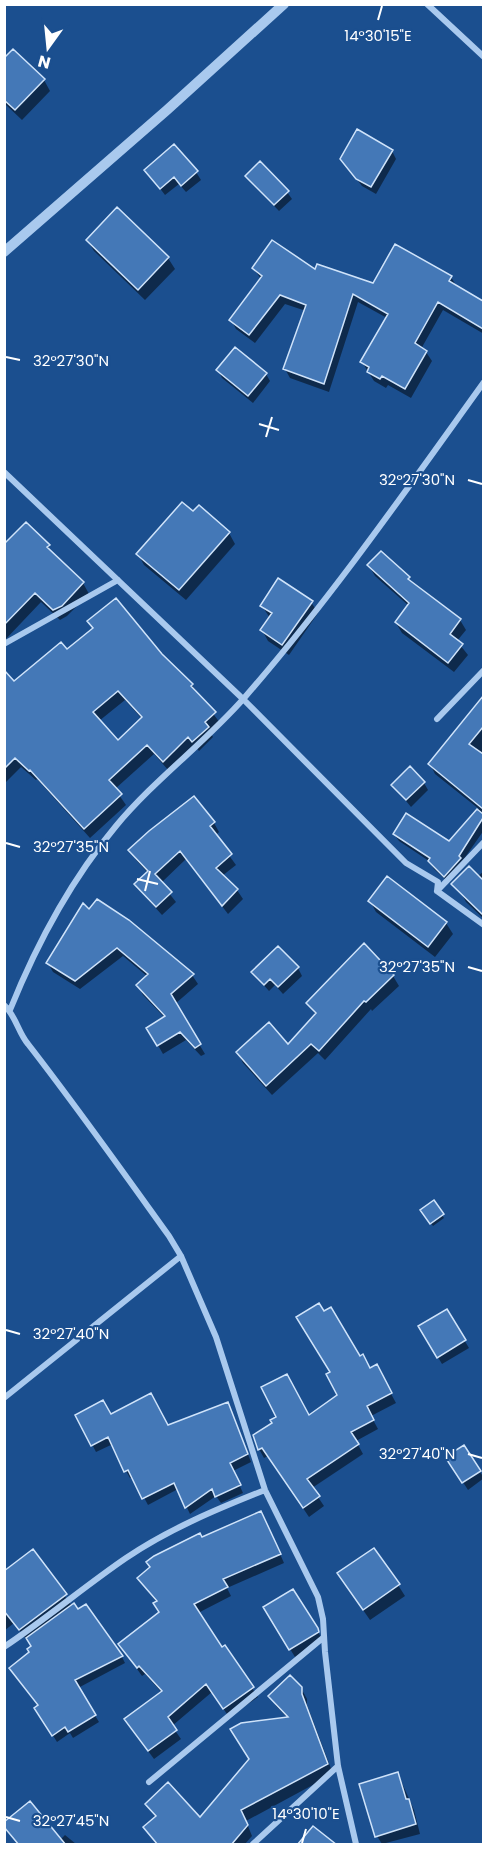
<svg xmlns="http://www.w3.org/2000/svg" width="488" height="1849" viewBox="0 0 488 1849" font-family="Poppins,sans-serif">
  <style>
    .shadow { fill: #0007; fill-rule: evenodd }
    .building { fill: #4478b7; stroke: #cfe3fa; stroke-width: 1.5; fill-rule: evenodd }
    .lines { fill: none; stroke-linecap: round; stroke-linejoin: round }
    .minor { stroke: #a9c9ee; stroke-width: 6 }
    .tertiary { stroke: #a9c9ee; stroke-width: 10 }
    .ticks { fill: none; stroke: #fff; stroke-width: 2 }
    .ticks-label { font-size: 15px; text-anchor: middle; fill: #fff; stroke: #1b4f8f; stroke-width: 4.5; stroke-linejoin: round; paint-order: stroke }
  </style>
  <rect width="100%" height="100%" fill="#1b4f8f"/>
  <path class="shadow" d="M4,60L44,80L50,91L22,120L4,103Z
    M392,151L396,159L376,194L362,186L341,159Z
    M146,170L196,172L201,180L186,192L179,184L165,195Z
    M247,176L287,192L292,199L279,211L252,183Z
    M87,240L168,258L175,269L145,300L94,251Z
    M254,269L316,271L373,285L451,277L457,287L484,303V334L443,310L421,349L426,352L432,361L411,398L388,385L386,388L374,381L362,362L387,318L358,302L329,392L290,378L285,369L306,311L285,304L255,343L236,329L231,320L261,279Z
    M218,370L266,374L270,381L253,403L222,378Z
    M193,513L229,533L235,544L186,600L144,565L138,554Z
    M4,546H48L54,556L83,583L89,594L67,616L60,620L41,602L4,641Z
    M369,566L408,578L412,584L460,620L466,630L457,641L468,655L454,672L402,633L396,623L409,606L375,576Z
    M311,602L318,613L289,655L268,641L262,630L270,618L262,606Z
    M67,651L161,655L192,685L220,723L210,732L213,737L199,751L195,746L169,771L154,754L115,789L126,805L90,838L37,779L36,780L21,767L4,784V673L14,683ZM125,700L142,719L118,742L99,721Z
    M484,695V830L448,882L434,869L429,861L399,841L394,834L449,843L479,809L435,774L430,764L476,708L475,705Z
    M424,783L428,790L411,807L393,785Z
    M214,823L219,832L215,836L236,865L222,876L237,890L243,899L228,914L186,859L161,883L176,902L162,915L142,893L136,884L148,873L136,860L130,850Z
    M484,871V919L466,902L460,891Z
    M370,901L433,913L446,923L453,934L435,957L376,912Z
    M89,911L192,975L198,984L175,1004L205,1054L201,1056L186,1040L163,1054L148,1028L165,1018L143,995L138,986L148,977L123,956L80,989L53,972L48,963Z
    M364,945L393,976L399,986L372,1011L371,1009L325,1060L318,1053L272,1095L243,1063L238,1053L288,1046L316,1015L308,1003Z
    M278,948L298,968L302,976L283,994L275,985L269,991L253,973Z
    M424,1214L442,1215L444,1218L433,1226Z
    M447,1311L469,1348L442,1364L420,1327Z
    M360,1358L370,1370L376,1366L396,1403L371,1416L378,1429L356,1441L363,1454L312,1488L324,1506L309,1517L268,1456L264,1458L259,1449L339,1395Z
    M231,1411L251,1462L233,1471L243,1493L221,1503L216,1496L190,1514L178,1489L148,1505L133,1477L130,1478L126,1471L113,1444L96,1452L77,1415L110,1416L167,1427Z
    M464,1447L484,1478L468,1490L452,1465Z
    M266,1522L284,1563L227,1588L231,1596L198,1613L221,1649L225,1647L258,1697L229,1717L212,1692L172,1726L181,1739L154,1759L131,1728L162,1693L145,1674L142,1676L120,1645L160,1612L157,1603L139,1578L201,1539Z
    M33,1552L72,1606L122,1657L125,1663L78,1688L99,1722L73,1738L70,1733L57,1742L36,1708L39,1706L15,1675L32,1647L14,1623L4,1631V1574Z
    M345,1584L398,1585L405,1596L370,1620Z
    M265,1608L317,1629L322,1640L295,1657Z
    M301,1688L307,1699V1705L333,1774L246,1821L252,1836L245,1844H157L145,1827L156,1818L147,1804L200,1819L288,1718L276,1706L270,1696Z
    M398,1774L414,1810L420,1834L382,1844L377,1836Z
    M8,1832L60,1840L65,1835L76,1844H19Z"/>
  <path class="building" d="M13,49L45,79L15,110L4,100V58Z
    M357,129L393,150L371,187L356,179L340,159Z
    M174,144L198,171L181,186L174,177L160,189L144,170Z
    M260,161L289,191L274,205L245,176Z
    M117,207L169,257L138,290L86,240Z
    M272,240L315,269L317,264L373,283L395,244L452,276L449,281L483,301V329L438,302L415,343L427,351L405,389L382,376L380,379L367,372L369,367L360,362L388,314L353,294L324,384L283,369L306,305L280,295L249,335L229,320L262,276L252,268Z
    M235,347L267,373L248,396L216,370Z
    M182,502L193,511L199,505L230,532L179,590L136,554Z
    M26,522L50,545L47,547L84,582L62,606L53,610L35,593L4,625V544Z
    M381,551L410,577L408,579L461,619L450,634L463,644L448,663L395,622L409,603L367,565Z
    M278,578L313,601L282,645L260,630L272,613L260,606Z
    M116,598L162,654L193,684L191,686L216,712L205,722L209,727L192,742L188,737L163,762L147,745L109,780L122,794L84,829L30,770L29,771L15,758L4,769V670L14,681L61,642L67,649L93,628L87,621ZM118,691L142,717L118,740L93,712Z
    M483,696V727L469,744L483,754V809L428,764Z
    M410,766L425,782L406,800L391,785Z
    M194,796L215,822L210,826L232,854L216,868L238,889L222,906L180,851L155,874L172,892L156,907L134,884L148,871L128,850L149,831Z
    M477,809L483,814V818L459,856L461,858L444,877L428,861L430,858L393,834L406,813L449,841Z
    M469,866L483,880V915L451,884Z
    M387,876L447,922L428,947L368,901Z
    M97,899L129,920L194,974L171,994L201,1044L195,1048L180,1032L157,1046L146,1028L165,1016L136,985L148,974L117,948L75,981L46,963L83,903L89,909Z
    M364,943L394,975L366,1002L364,1001L319,1051L311,1044L266,1086L236,1052L269,1022L288,1044L316,1013L306,1003Z
    M278,946L299,967L278,987L270,979L264,985L251,972Z
    M434,1200L444,1214L430,1224L420,1210Z
    M319,1303L324,1311L331,1307L360,1356L363,1354L370,1368L377,1364L392,1393L367,1406L374,1420L351,1432L359,1444L307,1479L320,1496L303,1508L262,1448L258,1450L253,1435L272,1423L270,1420L276,1417L261,1387L287,1374L309,1415L337,1395L326,1374L330,1372L296,1317Z
    M447,1309L466,1340L437,1358L418,1326Z
    M151,1393L168,1425L228,1402L248,1454L230,1463L241,1485L215,1497L212,1489L185,1508L174,1483L142,1499L128,1470L124,1472L108,1437L91,1446L75,1415L103,1400L111,1414Z
    M464,1445L481,1471L462,1483L445,1457Z
    M261,1511L281,1554L223,1579L228,1587L194,1604L222,1647L225,1645L254,1687L223,1709L206,1684L168,1717L177,1730L148,1751L124,1719L162,1691L139,1666L137,1668L118,1644L159,1612L153,1603L157,1601L137,1578L150,1567L146,1562L154,1556L200,1533L202,1537Z
    M374,1548L400,1584L363,1610L337,1573Z
    M33,1549L67,1594L19,1630L4,1611V1571Z
    M293,1589L318,1628L319,1632L289,1650L263,1607Z
    M74,1603L78,1609L86,1604L123,1656L75,1680L96,1715L68,1732L65,1727L52,1736L34,1708L38,1705L9,1668L29,1652L27,1649L31,1646L26,1638Z
    M290,1675L302,1687V1694L328,1764L241,1810L248,1825L231,1845H158L143,1827L156,1816L145,1804L168,1782L200,1817L249,1759L230,1729L241,1723L288,1717L268,1696Z
    M398,1772L406,1799H409L416,1824L375,1837L359,1784Z
    M30,1801L66,1845H19L4,1827V1822Z
    M313,1826L337,1845H297Z"/>
  <g class="lines">
    <path class="minor" d="M427,4L484,57
      M4,472L243,699L406,863L438,882L437,891
      M4,644L118,580
      M437,719L484,670
      M438,890L484,842
      M437,891L484,925
      M4,1005C16,1016 18,1032 28,1044C77,1107 123,1172 169,1236L181,1256L216,1337L265,1490L318,1597L323,1619L325,1652L338,1766L356,1844
      M10,1010C37,943 70,881 116,826C155,779 205,743 245,697C331,598 407,489 484,382
      M4,1398L181,1256
      M4,1647C46,1619 85,1586 126,1558C169,1529 217,1509 265,1490
      M149,1782L324,1637
      M253,1844L338,1766"/>
    <path class="tertiary" d="M4,252L167,110L284,4"/>
  </g>
  <path class="ticks" d="M378,20L382,6M6,357L20,360M259,424L279,430M266,437L272,417M468,480L482,484M6,843L20,847M137,879L158,884M145,891L150,871M468,967L482,971M6,1330L20,1334M468,1454L482,1458M6,1817L20,1821M302,1843L306,1829"/>
  <g class="ticks-label">
    <text x="378" y="41">14°30'15"E</text>
    <text x="71" y="366">32°27'30"N</text>
    <text x="417" y="485">32°27'30"N</text>
    <text x="71" y="852">32°27'35"N</text>
    <text x="417" y="972">32°27'35"N</text>
    <text x="71" y="1339">32°27'40"N</text>
    <text x="417" y="1459">32°27'40"N</text>
    <text x="306" y="1819">14°30'10"E</text>
    <text x="71" y="1826">32°27'45"N</text>
  </g>
  <rect width="488" height="1849" fill="none" stroke="#ffffff" stroke-width="12"/>
  <g transform="translate(48 48) rotate(195)" stroke="#1b4f8f" stroke-width="4.5" paint-order="stroke">
  <path d="M0-4.5L10 22L0 15L-10 22Z" fill="#ffffff"/>
  <text y="-9" font-size="16" font-weight="bold" text-anchor="middle" fill="#ffffff">N</text>
  </g>
</svg>
